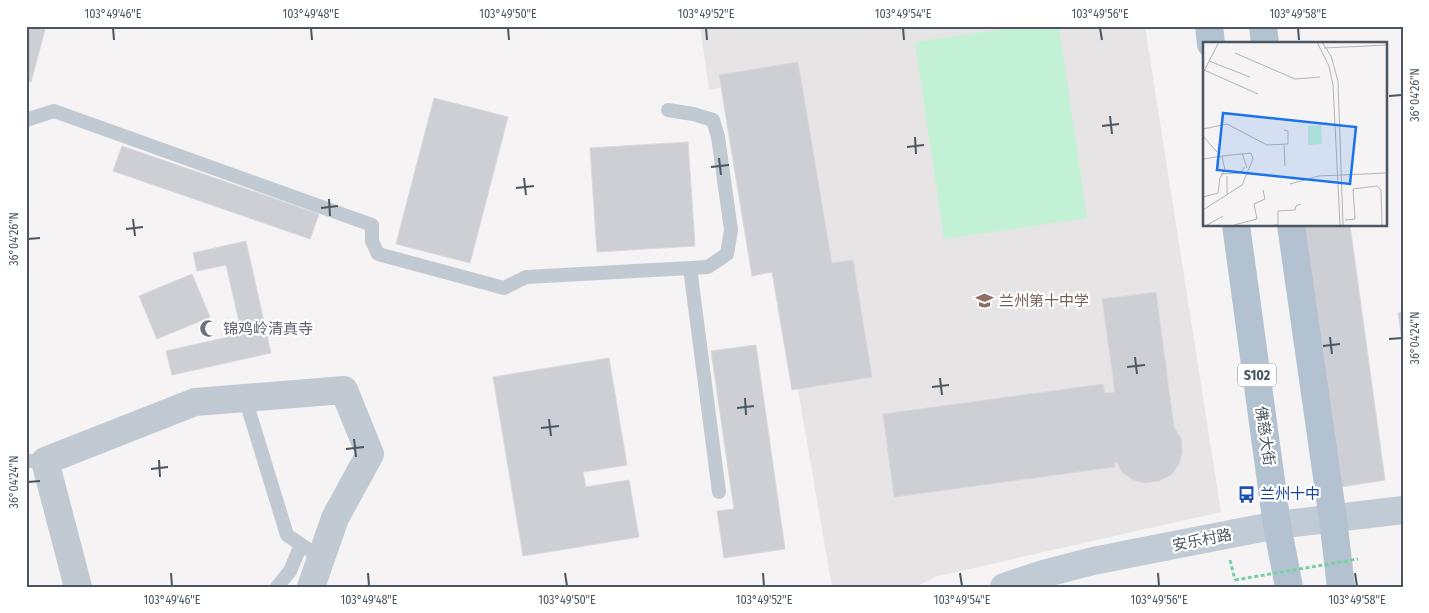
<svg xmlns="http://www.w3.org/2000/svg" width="1429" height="613" viewBox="0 0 1429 613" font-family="'Fira Sans Condensed','Noto Sans SC',sans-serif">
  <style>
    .education { fill: #e6e4e5 }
    .green { fill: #c3f1d5 }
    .building { fill: #cdcfd5; stroke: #d7d9de }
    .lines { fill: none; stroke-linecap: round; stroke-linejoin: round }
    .path { stroke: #7ad0a6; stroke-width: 3; stroke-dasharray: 4 2.5; stroke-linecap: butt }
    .lane { stroke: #c1cad2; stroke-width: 14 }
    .street { stroke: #c1cad2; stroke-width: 28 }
    .secondary { stroke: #c1cbd6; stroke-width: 28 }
    .primary { stroke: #b3c2d1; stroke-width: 28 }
    .path-bridge { stroke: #7ad0a6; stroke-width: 3; stroke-dasharray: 4 2.5; stroke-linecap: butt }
    .ticks { fill: none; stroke: #4a5661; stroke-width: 2 }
    .labels { text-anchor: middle; stroke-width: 4.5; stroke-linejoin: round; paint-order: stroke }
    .shield { fill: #fff; stroke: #808990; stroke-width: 1 }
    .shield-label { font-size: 14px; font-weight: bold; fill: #4a5661 }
    .education-label { font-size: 15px; fill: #785e54; stroke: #fff; text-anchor: start }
    .worship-label { font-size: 15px; fill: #5b616d; stroke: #fff; text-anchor: start }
    .street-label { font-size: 15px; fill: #4a5661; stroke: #fff }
    .transit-label { font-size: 15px; fill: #164399; stroke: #fff; text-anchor: start }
    .inset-road { fill: none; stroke: #b1b4b9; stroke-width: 1 }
    .view { fill: #1a73e8; fill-opacity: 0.15; stroke: #1a73e8; stroke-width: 2.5 }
    .inset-edge { fill: none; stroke: #4a5661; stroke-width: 2.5 }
    .neatline { fill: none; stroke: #4a5661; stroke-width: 2 }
    .ticks-label { font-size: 12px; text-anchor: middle; fill: #4a5661 }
  </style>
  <rect width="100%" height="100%" fill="#f5f3f3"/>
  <path class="education" d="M700,26H1145L1221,512L938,576L915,587H832L745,82L709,90Z"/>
  <path class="green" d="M1024,26H1059L1087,218L944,239L915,42Z"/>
  <path class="building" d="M26,26H46L31,82L26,81Z
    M798,62L832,263L853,260L872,377L792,390L772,272L752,276L719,75Z
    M434,98L508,117L470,263L396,244Z
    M688,142L695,246L597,252L590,148Z
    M122,146L319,214L310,239L113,171Z
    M1304,225H1350L1385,480L1341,487Z
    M246,241L271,353L172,375L166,351L242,334L226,265L197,271L193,253Z
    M192,274L210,317L157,339L139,296Z
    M1156,292L1174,427L1181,438L1182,452L1179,464L1171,475L1159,481L1145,483L1133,480L1122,472L1117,462L1114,463L1115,467L894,497L883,414L1103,384L1105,393L1115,392L1102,299Z
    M1403,312V347L1398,313Z
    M756,345L785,549L724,558L717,511L734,509L711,351Z
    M609,358L627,465L583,472L586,487L629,480L639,537L523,556L493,377Z"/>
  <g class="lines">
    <path class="path" d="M1230,560L1235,580"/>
    <path class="lane" d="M26,120L54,111L372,225V241L378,254L504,288L526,277L708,267L727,254L731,230L718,137L713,120L693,114L668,110
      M690,268L719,492
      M245,398L287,535L321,558
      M26,461H45
      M277,587L290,571L301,545"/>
    <path class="street" d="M78,587L45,461L195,402L344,390L370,454L335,518L311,587"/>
    <path class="secondary" d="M1004,587L1043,574L1093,561L1169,546L1277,525L1403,510"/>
    <path class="primary" d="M1209,26L1211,44
      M1263,26L1265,44
      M1236,225L1277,525L1289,587
      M1291,225L1333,519L1341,587"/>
    <path class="path-bridge" d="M1235,580L1358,559"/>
  </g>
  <path class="ticks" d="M113,28L114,40M311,28L312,40M508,28L509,40M706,28L707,40M903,28L904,40M1100,28L1102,40M1298,28L1299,40M1389,96L1402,95M1110,116L1112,134M1102,126L1119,124M915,137L916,154M907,147L924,145M719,158L721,175M711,167L729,165M524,178L526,195M516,188L534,186M329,199L330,216M321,208L338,206M133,219L135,236M126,229L143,227M28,239L40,238M1330,337L1332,354M1389,339L1402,338M1323,346L1340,344M1135,357L1137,374M1127,367L1145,365M940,378L942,395M932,387L949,385M745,398L746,415M737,408L754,406M549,419L551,436M541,428L559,426M354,439L356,457M346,449L364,447M159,460L160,477M151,469L168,467M28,482L40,481M171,573L172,586M368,573L369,586M565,573L567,586M763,573L764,586M960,573L962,586M1158,573L1159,586M1355,573L1357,586"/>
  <defs>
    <symbol id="school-bare" viewBox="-9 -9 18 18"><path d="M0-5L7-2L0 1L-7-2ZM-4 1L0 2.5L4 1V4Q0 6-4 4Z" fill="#8d6e63" stroke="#fff" stroke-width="2.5" paint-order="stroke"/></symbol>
    <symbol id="mosque-bare" viewBox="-9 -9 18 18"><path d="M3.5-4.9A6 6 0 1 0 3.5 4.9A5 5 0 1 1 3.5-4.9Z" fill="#6b7280" stroke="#fff" stroke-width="2.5" paint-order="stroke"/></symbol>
    <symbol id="bus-bare" viewBox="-9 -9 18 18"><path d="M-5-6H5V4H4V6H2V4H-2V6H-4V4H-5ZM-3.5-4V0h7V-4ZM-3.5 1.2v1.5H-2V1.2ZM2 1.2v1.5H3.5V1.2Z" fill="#1a4fb4" stroke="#fff" stroke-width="2.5" paint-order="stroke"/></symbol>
  </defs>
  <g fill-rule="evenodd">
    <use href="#school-bare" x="972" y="288" width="25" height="25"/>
    <use href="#mosque-bare" x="196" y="316" width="25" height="25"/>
    <use href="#bus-bare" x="1234" y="482" width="25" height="25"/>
  </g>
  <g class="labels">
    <rect class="shield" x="1238" y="363.5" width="38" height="23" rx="4"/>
    <g class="shield-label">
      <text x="1257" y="380">S102</text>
    </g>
    <g class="education-label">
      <text x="999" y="306">兰州第十中学</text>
    </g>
    <g class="worship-label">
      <text x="223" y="334">锦鸡岭清真寺</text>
    </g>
    <g class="street-label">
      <text transform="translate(1265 436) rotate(82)" y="5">佛慈大街</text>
      <text transform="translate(1202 540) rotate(-11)" y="5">安乐村路</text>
    </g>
    <g class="transit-label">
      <text x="1260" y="499">兰州十中</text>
    </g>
  </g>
  <g transform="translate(1203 42)">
    <rect width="184" height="184" fill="#f5f3f3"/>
    <path d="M118,83L119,102L105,103V84Z" fill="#c3f1d5"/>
    <path class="inset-road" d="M114,0L126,24L130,43L137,183M119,0L128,14L135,39L140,183M121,6L184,3M32,11L92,37L117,35M6,19L47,35M1,28L55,52M0,31L16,0M0,87L24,82L64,103L85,102V89L81,88M0,94L14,110M81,103L82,124M39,111L44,126M0,113L1,117L19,114M18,132L37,131L42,125M24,134V152M87,142L116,134L184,131M0,155L15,151L17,136L22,128L19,114L48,111L50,117L39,143L0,168M142,178L152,177L150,147L174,144L178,148L179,183M4,183L20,174M31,183L54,177L51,162L62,157L60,148M71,183H75V169L92,168L93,164L98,162"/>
    <path class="view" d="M20,71L153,85L147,142L14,128Z"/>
    <rect width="184" height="184" class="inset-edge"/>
  </g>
  <rect width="1429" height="613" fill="none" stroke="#ffffff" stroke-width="55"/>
  <rect x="28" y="28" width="1374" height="558" class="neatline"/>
  <g class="ticks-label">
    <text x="113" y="18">103°49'46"E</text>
    <text x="311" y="18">103°49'48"E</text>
    <text x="508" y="18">103°49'50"E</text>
    <text x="706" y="18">103°49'52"E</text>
    <text x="903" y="18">103°49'54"E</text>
    <text x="1100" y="18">103°49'56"E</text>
    <text x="1298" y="18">103°49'58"E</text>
    <text transform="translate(1415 95) rotate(-90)" y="4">36°04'26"N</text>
    <text transform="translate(14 239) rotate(-90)" y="4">36°04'26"N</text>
    <text transform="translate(1415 338) rotate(-90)" y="4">36°04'24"N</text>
    <text transform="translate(14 482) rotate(-90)" y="4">36°04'24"N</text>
    <text x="172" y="604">103°49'46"E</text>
    <text x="369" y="604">103°49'48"E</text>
    <text x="567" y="604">103°49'50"E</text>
    <text x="764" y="604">103°49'52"E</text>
    <text x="962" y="604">103°49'54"E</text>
    <text x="1159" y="604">103°49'56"E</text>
    <text x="1357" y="604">103°49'58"E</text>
  </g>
</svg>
